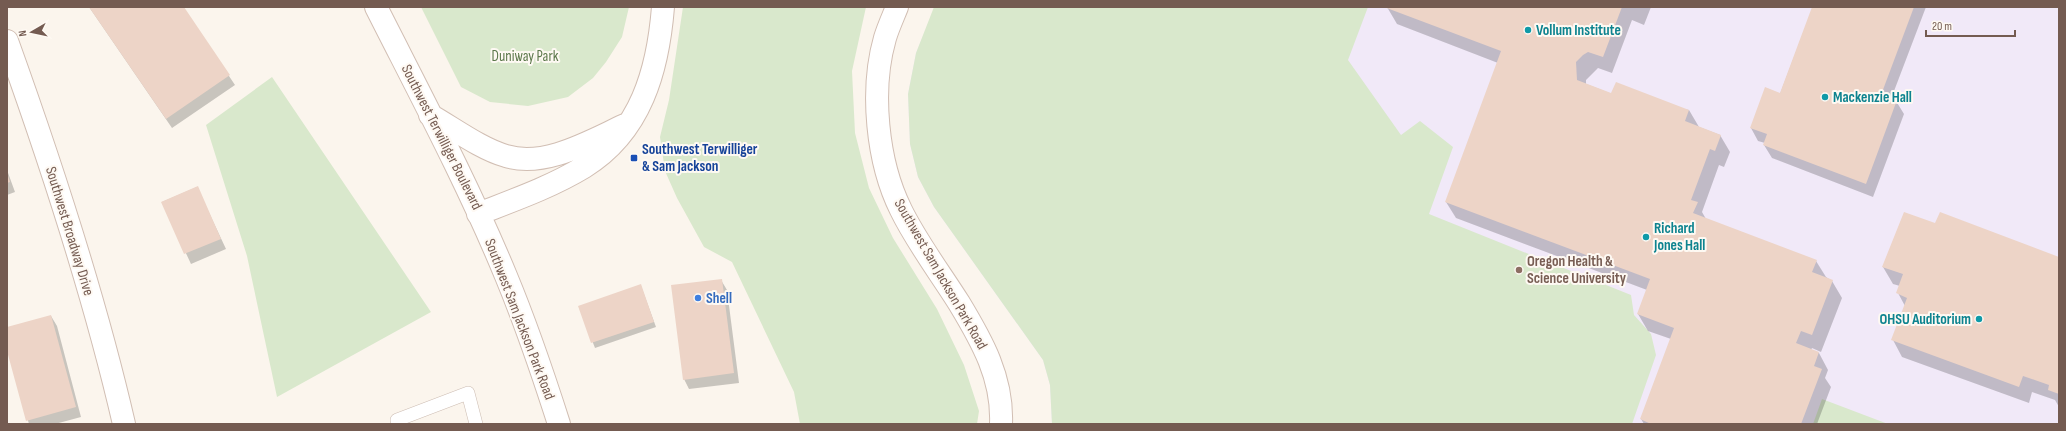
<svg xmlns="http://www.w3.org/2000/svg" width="2066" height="431" viewBox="0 0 2066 431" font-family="'Sofia Sans Condensed',sans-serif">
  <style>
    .education { fill: #f1e9f8 }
    .green { fill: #d9e8cc }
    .shadow { fill: #0003 }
    .building { fill: #edd4c7 }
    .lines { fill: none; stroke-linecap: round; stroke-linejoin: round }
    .lane-casing { stroke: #cdbdb3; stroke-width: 14 }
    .secondary-casing { stroke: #d1beb3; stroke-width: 24 }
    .lane { stroke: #fff; stroke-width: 13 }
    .secondary { stroke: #fff; stroke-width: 22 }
    .culture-dot { fill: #0f9aa8; stroke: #fef9f3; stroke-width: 1.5 }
    .transit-dot { fill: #1a4fb4; stroke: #fef9f3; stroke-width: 1.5 }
    .education-dot { fill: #8d6e63; stroke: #fef9f3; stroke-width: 1.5 }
    .shop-dot { fill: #3f7fe0; stroke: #fef9f3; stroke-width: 1.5 }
    .labels { text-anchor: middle; stroke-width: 4; stroke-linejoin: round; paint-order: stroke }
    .culture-label { font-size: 15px; font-weight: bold; fill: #0d838f; stroke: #fef9f3; text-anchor: start }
    .park-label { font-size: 15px; fill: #5c784b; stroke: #fef9f3 }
    .street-label { font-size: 15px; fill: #745b51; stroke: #fef9f3 }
    .transit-label { font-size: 15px; font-weight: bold; fill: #164399; stroke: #fef9f3; text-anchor: start }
    .education-label { font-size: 15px; font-weight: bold; fill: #785e54; stroke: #fef9f3; text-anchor: start }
    .shop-label { font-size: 15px; font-weight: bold; fill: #366cbe; stroke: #fef9f3; text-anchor: start }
  </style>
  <rect width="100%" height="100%" fill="#fbf5ed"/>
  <path class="education" d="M935,7H2059V424H1052L1050,385L1043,360L934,207L918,177L910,144L908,94L916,53Z"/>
  <path class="green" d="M421,7H629L622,37L606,62L593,78L568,97L528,106L490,102L461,87Z
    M683,7H866L852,71L855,133L869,188L893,238L937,309L964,365L979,411L977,424H800L794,392L732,262L704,247L677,198L665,171L660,137L669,100Z
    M934,7H1368L1348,60L1401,135L1420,121L1453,147L1429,214L1631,295L1634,315L1651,334L1656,355L1632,424H1052L1050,385L1043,360L934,207L918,177L910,144L908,94L916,53Z
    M272,77L431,312L277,397L247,256L206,125Z
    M1822,399L1888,424H1813Z"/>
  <path class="shadow" d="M89,7H183L235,85L172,128Z
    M1387,7H1651L1644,25L1632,20L1612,73L1598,68L1586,80V84L1612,94L1689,110L1699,127L1720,135L1730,152L1724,167L1719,165L1702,212L1706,219L1816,261L1826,277L1832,281L1842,298L1821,352L1812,348L1811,350L1819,353L1828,370L1825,378L1831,387L1817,424H1644L1641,419L1671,339L1648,331L1638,314L1647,290L1456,218L1446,202L1498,63L1397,24Z
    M1813,7H1926L1891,99L1896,101L1904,114L1873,197L1772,158L1764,145L1765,143L1758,141L1751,128L1780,94Z
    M7,170L15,192L7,195Z
    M197,187L226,249L191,264L162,202Z
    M1936,225L2059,258V407L2055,400L2032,392L2029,403L1902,357L1893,340L1905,306L1898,293L1900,286L1893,284L1883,267Z
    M721,280L727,290L739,383L689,389L684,379Z
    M641,286L656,327L595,348L579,307Z
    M51,316L57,326L81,417L55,424H29L7,347V328Z"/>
  <path class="building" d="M89,7H184L230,75L166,119Z
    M1384,7H1622L1603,57L1588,52L1583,55L1576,62L1577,80L1611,93L1616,82L1689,110L1685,121L1721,135L1715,151L1710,149L1691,200L1698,202L1693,213L1817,260L1812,272L1833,280L1812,335L1801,331L1796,343L1819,352L1814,366L1822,369L1801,424H1651L1640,419L1674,328L1637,314L1650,279L1445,202L1501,51Z
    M1812,7H1914L1881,95L1897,100L1866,184L1763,145L1767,134L1750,128L1765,87L1780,93Z
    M7,173L10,182L7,183Z
    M198,186L221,239L184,254L161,202Z
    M1904,212L1935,223L1940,212L2059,257V394L2048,390L2049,385L2023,376L2019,387L1891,340L1907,298L1896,293L1903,274L1882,267Z
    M722,279L734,373L683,380L671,285Z
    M641,284L654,322L591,343L578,306Z
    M51,315L76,407L26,421L7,351V327Z"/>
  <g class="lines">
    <defs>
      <path id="lane" d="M398,424L397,420L468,393L476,424"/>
      <path id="secondary" d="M376,7C421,96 468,184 506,276C526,324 543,374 559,424
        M897,7C893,17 888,28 885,38C870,90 877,162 901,210C916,241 940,273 959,303C982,341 1003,378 1001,424
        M7,41C52,166 94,294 124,424
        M430,115C453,128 481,149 506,156C545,168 590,141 625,125
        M478,214C514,200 551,187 584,167C641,132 658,70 663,7"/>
    </defs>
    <use href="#lane" class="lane-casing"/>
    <use href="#secondary" class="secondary-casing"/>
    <use href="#lane" class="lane"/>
    <use href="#secondary" class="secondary"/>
  </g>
  <g class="culture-dot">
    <circle cx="1528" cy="30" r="4"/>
    <circle cx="1825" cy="97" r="4"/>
    <circle cx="1646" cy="237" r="4"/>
    <circle cx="1979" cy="319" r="4"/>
  </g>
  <rect class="transit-dot" x="630" y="154" width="8" height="8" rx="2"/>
  <circle class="education-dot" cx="1519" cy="270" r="4"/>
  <circle class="shop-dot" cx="698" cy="298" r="4"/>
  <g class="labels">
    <g class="culture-label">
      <text x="1536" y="35">Vollum Institute</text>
      <text x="1833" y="102">Mackenzie Hall</text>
      <text x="1654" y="233">Richard<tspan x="1654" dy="17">Jones Hall</tspan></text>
      <text x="1971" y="324" text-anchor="end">OHSU Auditorium</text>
    </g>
    <g class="park-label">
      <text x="525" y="61">Duniway Park</text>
    </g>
    <g class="street-label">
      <text transform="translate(442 137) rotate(63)" y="5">Southwest Terwilliger Boulevard</text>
      <text transform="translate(70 231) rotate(73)" y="5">Southwest Broadway Drive</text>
      <text transform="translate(941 274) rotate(60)" y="5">Southwest Sam Jackson Park Road</text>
      <text transform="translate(520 319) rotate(69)" y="5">Southwest Sam Jackson Park Road</text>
    </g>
    <g class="transit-label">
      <text x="642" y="154">Southwest Terwilliger<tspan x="642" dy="17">&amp; Sam Jackson</tspan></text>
    </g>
    <g class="education-label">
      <text x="1527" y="266">Oregon Health &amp;<tspan x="1527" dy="17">Science University</tspan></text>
    </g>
    <g class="shop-label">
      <text x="706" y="303">Shell</text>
    </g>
  </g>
  <rect width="2066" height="431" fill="none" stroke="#745b51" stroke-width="16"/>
  <g transform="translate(32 32) rotate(261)" stroke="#fef9f3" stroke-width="3" paint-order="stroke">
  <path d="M0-3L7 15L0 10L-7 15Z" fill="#745b51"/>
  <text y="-6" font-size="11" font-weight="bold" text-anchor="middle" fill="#745b51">N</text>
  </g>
  <path d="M1926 30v6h89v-6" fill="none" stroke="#745b51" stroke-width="2"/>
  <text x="1932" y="30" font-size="12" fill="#745b51" stroke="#fef9f3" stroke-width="3" paint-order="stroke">20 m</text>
</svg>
